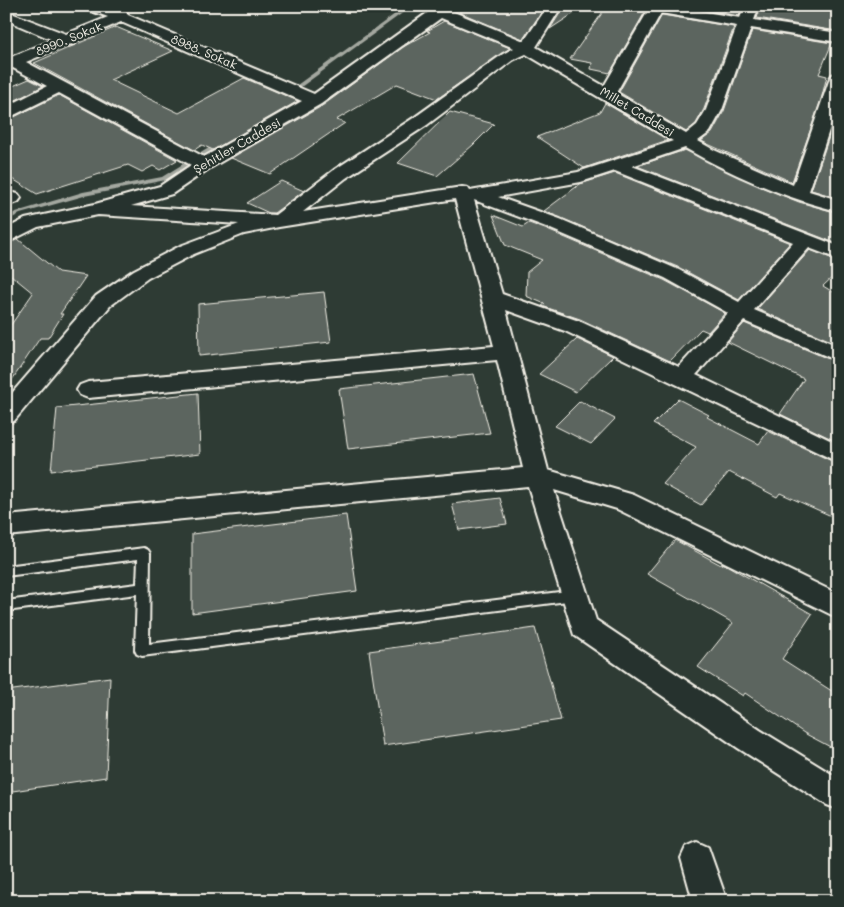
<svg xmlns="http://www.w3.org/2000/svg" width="844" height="907" viewBox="0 0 844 907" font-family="Mali,sans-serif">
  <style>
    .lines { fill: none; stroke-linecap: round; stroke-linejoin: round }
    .stream { fill: #a4a8a0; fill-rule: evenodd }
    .building { fill: #5c655e; stroke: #f4f1e8 }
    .service-casing { stroke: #f4f1e8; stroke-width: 4 }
    .minor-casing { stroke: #f4f1e8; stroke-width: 4 }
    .service { fill: #26332d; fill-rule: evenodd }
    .minor { fill: #26332d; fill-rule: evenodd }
    .labels { text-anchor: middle; stroke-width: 4.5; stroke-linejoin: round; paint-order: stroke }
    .far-street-label { font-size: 12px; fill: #f4f1e8; stroke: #26332d }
  </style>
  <rect width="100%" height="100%" fill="#2e3b34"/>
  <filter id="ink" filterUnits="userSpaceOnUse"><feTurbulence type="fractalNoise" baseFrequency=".02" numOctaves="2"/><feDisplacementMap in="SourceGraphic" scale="10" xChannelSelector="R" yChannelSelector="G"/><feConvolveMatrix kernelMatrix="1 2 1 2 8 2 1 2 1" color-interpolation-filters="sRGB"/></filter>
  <g filter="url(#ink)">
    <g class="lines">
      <path class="stream" d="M406,6H412L279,103H275V101Z
        M220,141L223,143L222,144L166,180L84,196L20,214L6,221V216L16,212L83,192L162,177Z"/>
    </g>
    <path class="building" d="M469,6H546L523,39L459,12Z
      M564,6H585L550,29L564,7Z
      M607,6H628L645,12L610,73L591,69L592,63L570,59Z
      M683,6H743L739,16Z
      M761,6H838V29L837,31L757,18Z
      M662,15L734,27L704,109L696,124L686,132L619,92Z
      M444,21L510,48L437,99L397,84L336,120L345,123L270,174L231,158L322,106L403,47L430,32L427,31Z
      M116,27L173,51L110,80L179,113L244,78L298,101L213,150L202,145L194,150L34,63Z
      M752,30L832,43L819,74L827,76L821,100L792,182L701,141L712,133L724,111Z
      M29,79L43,86L6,105V89Z
      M59,95L177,160L160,170L153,166L142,172L128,165L37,194L6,175V121Z
      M605,103L668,140L584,168L537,137L600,112Z
      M838,110V198L811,190Z
      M450,112L494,124L473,145L437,176L398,163Z
      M685,150L759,186L799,202L838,213V244L637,166Z
      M615,173L790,243L739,300L680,268L544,211L580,184Z
      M281,181L304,191L274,213H269L247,203Z
      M493,215L523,227L529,223L545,229L664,280L725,313L708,332L701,329L670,361L580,319L542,306L545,304L526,296L527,272L542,260L505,245Z
      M18,239L58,272L86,276L60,314H63L48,338H40L6,389V332L33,293L6,271V245Z
      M810,250L838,261V272L823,286L838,295V344L757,309Z
      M324,292L331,342L199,356L198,304Z
      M744,323L838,363V442L780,414L804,379L728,342Z
      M577,339L613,356L576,392L539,374Z
      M474,374L490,433L348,449L339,389Z
      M198,393L200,454L51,471L57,408Z
      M678,399L709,415L707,417L759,444L768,431L838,464V519L780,493L777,497L729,472L701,505L663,484L696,447L653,424Z
      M580,401L615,419L591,444L555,426Z
      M500,498L507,524L459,530L452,504Z
      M346,515L357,591L192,613V534Z
      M675,540L721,565L722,563L728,566L812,614L782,659L838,695V751L804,733L745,693L743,696L698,667L733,623L647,574Z
      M535,628L561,720L383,746L369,651Z
      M110,677L106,777L6,792V691Z"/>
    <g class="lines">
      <defs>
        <path id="service" d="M144,548L148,550L150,553L149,644L575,590L579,591L581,595L579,599L575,600L142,656L137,654L135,650L137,594L6,611V601L137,584L138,559L6,576V566Z"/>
        <path id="minor" d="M84,6H105L113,9L117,6L124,7L128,15L314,94L437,6H452L449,10L524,41L548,6H562L536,47L604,86L648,11L638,9L636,6H671L740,18L745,6H759L754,20L838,33V42L751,28L722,110L710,132L698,141L714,150L793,185L830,78L832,75L838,73V103L809,191L838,200V211C789,200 728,173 685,148L632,166L838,246V259L809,248L754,310L838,346V361L744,321L696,375L838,444V462L565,331L506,310L548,470L634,495L838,594V618L617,509L554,490L596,620L760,730L838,778V809L827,805L738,748L574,635L528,486L6,536V516L523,468L497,360L88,398L80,395L77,390L80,385L88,382L494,346L455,199L279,227L244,234L194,254L148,278L110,306L14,421L6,423V400L96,296L134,270L180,246L239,224L98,215L38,227L6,243V229L25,219L95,204L160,186L191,165L59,93L6,119V107L47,86L13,68L6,70V59L53,40L6,20V11L66,34L108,17L86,9ZM661,13L737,26L706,110L697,125L686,134L616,93ZM441,18L514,48L503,54L415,117L334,170L275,215L131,206L172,194L210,168L321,104ZM121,22L302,101L204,157L26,62L67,45L74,44L76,41ZM526,54L673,141L578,172L470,191L468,188L462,187L303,212L346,178L427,125L513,60ZM615,171L793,242L739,302L679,270L560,219L498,197L581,182ZM474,200L546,227L665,278L728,313L679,367L579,321L502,294Z
          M6,191L18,194L21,198L18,202L6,206Z
          M697,842L708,847L727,901H693L681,858L686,847Z"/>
      </defs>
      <use href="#service" class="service-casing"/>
      <use href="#minor" class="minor-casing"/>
      <use href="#service" class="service"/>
      <use href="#minor" class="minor"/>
    </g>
  </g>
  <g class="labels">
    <g class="far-street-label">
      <text transform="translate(69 39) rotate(-22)" y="4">8990. Sokak</text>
      <text transform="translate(204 52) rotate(23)" y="4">8988. Sokak</text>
      <text transform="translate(637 112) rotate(31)" y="4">Millet Caddesi</text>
      <text transform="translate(237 146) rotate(-30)" y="4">Şehitler Caddesi</text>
    </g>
  </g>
  <rect width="844" height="907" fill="none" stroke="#26332d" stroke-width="25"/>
  <rect x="12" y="12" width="819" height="882" fill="none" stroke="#f4f1e8" stroke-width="2" filter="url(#ink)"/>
</svg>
